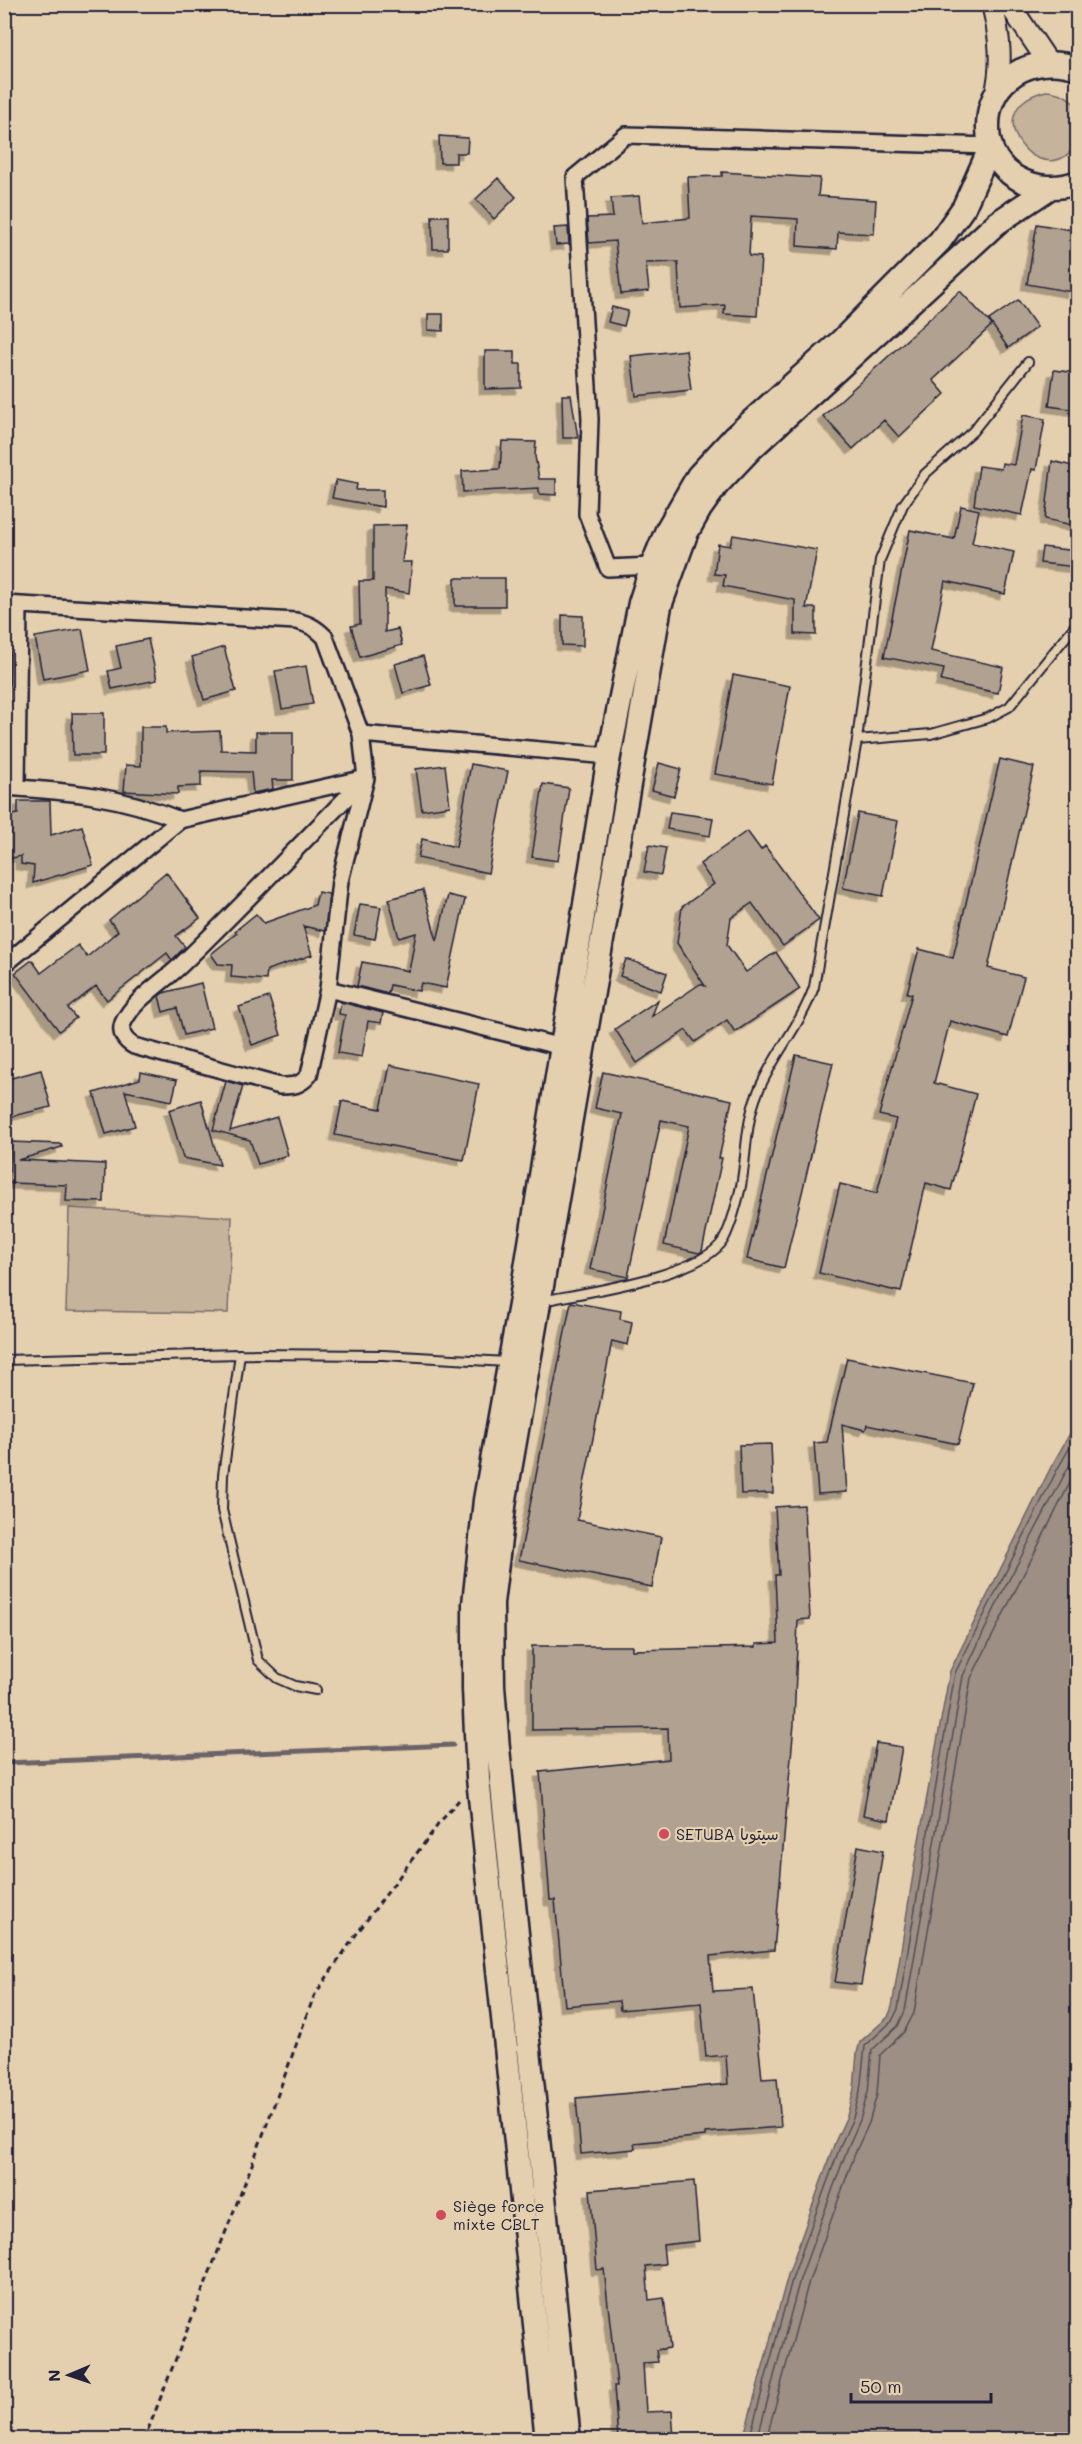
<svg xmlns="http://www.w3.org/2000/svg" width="1082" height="2444" viewBox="0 0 1082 2444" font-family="Mali,'Playpen Sans Arabic',sans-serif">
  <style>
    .green { fill: #c5b39b; stroke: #746a6b; stroke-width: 1.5 }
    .water { fill: #9d8f84; stroke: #6c6367; stroke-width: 1.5 }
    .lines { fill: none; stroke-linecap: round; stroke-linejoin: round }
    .shore { stroke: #534e58; stroke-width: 1.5 }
    .stream { stroke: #6c6367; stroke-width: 5 }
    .building { fill: #b1a190; stroke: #22223b; stroke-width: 1.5; filter: url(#shadow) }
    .service-casing { stroke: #22223b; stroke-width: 12 }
    .minor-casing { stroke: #22223b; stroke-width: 20 }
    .tertiary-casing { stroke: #22223b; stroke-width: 24 }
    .secondary-casing { stroke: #22223b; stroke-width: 27 }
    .path { stroke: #22223b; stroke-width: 3; stroke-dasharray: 6 4.5; stroke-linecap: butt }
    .service { stroke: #e4cfae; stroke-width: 8 }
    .minor { stroke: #e4cfae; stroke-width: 15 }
    .tertiary { stroke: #e4cfae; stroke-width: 20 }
    .secondary { stroke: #e4cfae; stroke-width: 22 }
    .poi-dot { fill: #d1495b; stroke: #e4cfae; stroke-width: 2 }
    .labels { text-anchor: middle; stroke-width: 4.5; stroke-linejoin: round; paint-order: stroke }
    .poi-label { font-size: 16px; fill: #22223b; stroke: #e4cfae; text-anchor: start }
  </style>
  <defs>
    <filter id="shadow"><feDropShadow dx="-5.5" dy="5.5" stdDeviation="0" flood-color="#0004"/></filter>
  </defs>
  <rect width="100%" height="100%" fill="#e4cfae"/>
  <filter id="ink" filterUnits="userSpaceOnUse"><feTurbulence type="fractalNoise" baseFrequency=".0167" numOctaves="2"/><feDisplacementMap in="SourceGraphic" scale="12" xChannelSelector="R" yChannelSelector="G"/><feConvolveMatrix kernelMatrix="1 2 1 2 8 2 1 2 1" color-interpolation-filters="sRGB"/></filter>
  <g filter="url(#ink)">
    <path class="green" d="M1046,91C1060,92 1069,96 1077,107V143C1044,198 971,109 1046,91Z
      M69,1208L232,1217L228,1313L66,1311Z"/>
    <path class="water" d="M1077,1421V2439H743L788,2275L835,2142L847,2116L854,2089L857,2053L860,2042L888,2017L892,2007L915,1862L950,1671L1051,1467Z"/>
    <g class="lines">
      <path class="shore" d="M749,2440L793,2276L841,2144L853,2118L860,2091L865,2046L892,2021L898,2009L955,1673L1057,1470L1078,1433
        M757,2440L800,2279L848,2147L860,2120L868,2092L872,2050L898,2026L905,2011L963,1676L1002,1593L1078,1449
        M766,2440L809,2281L856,2151L869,2123L877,2094L880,2055L904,2032L914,2013L971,1678L1078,1467"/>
      <path class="stream" d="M4,1763L453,1745"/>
    </g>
    <path class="building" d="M439,136L468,138L467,153H456V163H440Z
      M722,172L820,178L818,196L876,200L874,234L838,232L837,249L797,246L798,219L751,216L749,256L761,257L757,316L724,314L725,305L680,308L678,262L646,263L649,291L621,294L615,241L589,243L587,218L613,217L611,198L639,196L642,223L690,218L688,177L722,176Z
      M498,178L516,197L494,219L476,199Z
      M432,216H448V249H433Z
      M1037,224L1077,231V258L1072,292L1027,284Z
      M568,227L569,244L556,245L554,228Z
      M960,291L992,325L933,380L945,394L899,437L884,420L853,449L823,416Z
      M1018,300L1037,327L1008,348L989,320Z
      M612,307L628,311L624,326L608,322Z
      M428,314H443V331L428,330Z
      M686,350L691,390L636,396L631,356Z
      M485,351H515V364H521V388L485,389Z
      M1054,370L1077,373V410L1049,406Z
      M562,395H571L578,438H563Z
      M1023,415L1045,419L1036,470L1032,469L1022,515L974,505L979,466L1001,469L1002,463L1014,465Z
      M502,441L536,442L535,456L539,479H556V495L539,494V488L463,492L462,471L500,469Z
      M1052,461L1077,467V526L1045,519Z
      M336,480L357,484L356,490H383V507L332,498Z
      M961,506L979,510L972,543L1014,552L1005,594L945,581L931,651L1003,667L998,693L941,681L944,669L884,657L910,530L954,539Z
      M407,525L402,562H412L409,593L385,589V632L398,629L402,645L360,657L351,626L360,624L359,581H373V526Z
      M733,535L817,550L806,608H816V635L795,634V600L723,586L725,575L714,574L718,544L730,546Z
      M1042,547L1077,551V567L1040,563Z
      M455,578H505V606H455Z
      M562,615L583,616V646L562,645Z
      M82,629L90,670L43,679L35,637Z
      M148,639L157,680L112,689L108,671L121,668L116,646Z
      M224,647L236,691L204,700L192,657Z
      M423,656L431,685L403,693L395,664Z
      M306,666L313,704L282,709L275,671Z
      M733,675L790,686L772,784L715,774Z
      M72,713H104V755H73Z
      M141,727H166V733L220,731L221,750L256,751V732H293V780H272L273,789L253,793L251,772L201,771V786L178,787V794L124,791L126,765L141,766Z
      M1000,759L1034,767L988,968L1024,977L1008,1037L950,1021L934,1083L976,1094L951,1190L926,1183L901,1292L819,1273L840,1184L877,1193L896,1119L879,1115L912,994L907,993L919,949L953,958Z
      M659,763L681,769L674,796L652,790Z
      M471,764L508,771L488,873L418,858L422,839L456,847Z
      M445,765L450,806L422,810L416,769Z
      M543,784L569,788L558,861L532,857Z
      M18,801H50L51,835L82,826L93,865L33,883L34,866L21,864V856L4,860V817L18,814Z
      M670,812L713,818L710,836L667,829Z
      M858,813L898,821L883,896L843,888Z
      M747,831L761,850L765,846L819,920L783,946L752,903L731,918L727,945L746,972L776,952L800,989L735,1032L727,1020L695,1042L686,1030L637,1063L615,1029L658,1000L652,1016L700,984L705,986L677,943L682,907L714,884L700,864Z
      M649,845L666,848L661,875L644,872Z
      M166,872L200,918L176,936L185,947L172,960L167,953L107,1000L96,986L68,1008L76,1018L59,1031L15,973L32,960L41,973L78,945L87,957L118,931L109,920Z
      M423,890L437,941L448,895L465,899L446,988L421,983L419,991L390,985L388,994L357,986L362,962L409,971L416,933L399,938L389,899Z
      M318,892L329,894L325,931L303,926L312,955L267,970L266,980L231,977L232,965L218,964L211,954L237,933L235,931L256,914L264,923L315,905Z
      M360,904L381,907L375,939L354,935Z
      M626,959L667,973L661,991L620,976Z
      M201,983L212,1028L184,1035L177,1008L163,1012L159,996L163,993Z
      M269,997L281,1035L252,1045L239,1007Z
      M341,1002L383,1013L381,1023L368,1021L362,1057L338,1053L345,1015L339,1014Z
      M796,1055L833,1063L784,1268L747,1259Z
      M390,1065L479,1084L464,1160L335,1135L342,1101L381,1109Z
      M41,1070L51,1107L4,1118V1080Z
      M141,1072L177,1080L172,1101L125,1091L135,1126L106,1134L94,1093L140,1079Z
      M603,1072L732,1100L719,1158H722L702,1251L699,1253L664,1245L689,1126L661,1120L628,1277L590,1269L622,1114L595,1108Z
      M226,1081L243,1086L230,1131L277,1117L288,1155L258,1164L250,1140L213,1130Z
      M201,1100L220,1165L183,1158L169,1110Z
      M11,1142L61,1144L62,1147L18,1160L105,1164L104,1202L66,1201L67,1185L9,1183Z
      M571,1302L621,1311L620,1319L632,1322L628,1345L612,1341L577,1520L661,1537L652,1587L519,1560Z
      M847,1358L973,1383L958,1444L867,1425L865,1430L842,1424L847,1492L818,1494L814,1443L827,1442Z
      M771,1444L773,1493L741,1494L739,1445Z
      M804,1505L810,1619L798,1620L794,1724L774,1950L710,1956L713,1991L753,1989L762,2079L777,2078L781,2127L705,2133V2136L634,2143L635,2149L581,2154L576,2098L728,2084L726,2055L706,2057L701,2003L620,2010L619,2001L565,2006L555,1900H550L540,1772L669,1759L668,1728L532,1730V1646H632V1650L756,1647V1644L778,1643L775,1575H779L775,1507Z
      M876,1743L902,1747L889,1820L863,1815Z
      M858,1846L883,1851L861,1985L835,1982Z
      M694,2181L699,2241L663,2245L665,2264L646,2266L649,2300L664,2298L670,2348L656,2350L658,2362L643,2363L646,2412L672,2411L674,2439H618L614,2386H617L604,2269L597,2270L590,2190Z"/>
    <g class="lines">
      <defs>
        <path id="service" d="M857,740L931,734L988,718L1009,707L1078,622
          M541,1301C582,1293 704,1276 724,1239C731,1226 738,1200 741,1186C747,1154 745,1123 758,1092C773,1055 801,1025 814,987L857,740L880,560L903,505L925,474L973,431L1028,362
          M240,1354L223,1475L222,1510L258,1660L277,1678L295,1686L316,1690
          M4,1360L240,1354L383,1355L507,1362"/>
        <path id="minor" d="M652,566L608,568L587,514L590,419L575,177L626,135L991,146
          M4,604L296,621C309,624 316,628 325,637L361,734
          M366,778L340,881L328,989L562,1047
          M4,787C68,791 121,796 180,820
          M17,788L19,605
          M4,965L180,820L366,778L361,734L609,756
          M328,989L309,1075C300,1086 293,1086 280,1086L134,1046C125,1041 119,1033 123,1023C134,999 162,983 181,965C244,904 304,840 366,778"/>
        <path id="tertiary" d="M992,4C1000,36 1003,64 995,96
          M1009,4L1048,62"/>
        <path id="secondary" d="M1078,68C1033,53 987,77 988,128C988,175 1038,198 1078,182
          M547,2440L478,1778L474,1689V1604L485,1500L521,1299L609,756L640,603L652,566L667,530L698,476L735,436L841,341L940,241L964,207L991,146
          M569,2440L498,1748L493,1686L492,1603L505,1499L660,606L686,534L700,509L717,485L751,449L997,223L1048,189"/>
      </defs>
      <use href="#service" class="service-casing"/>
      <use href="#minor" class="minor-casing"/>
      <use href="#tertiary" class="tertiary-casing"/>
      <use href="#secondary" class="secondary-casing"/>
      <path class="path" d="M144,2440L253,2162L314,1996L355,1936L440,1822L459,1800"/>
      <use href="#service" class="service"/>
      <use href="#minor" class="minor"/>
      <use href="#tertiary" class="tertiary"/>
      <use href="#secondary" class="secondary"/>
    </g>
  </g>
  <g class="poi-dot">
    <circle cx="664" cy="1834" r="6"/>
    <circle cx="441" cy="2215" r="6"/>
  </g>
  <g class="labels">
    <g class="poi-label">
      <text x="676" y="1840">SETUBA سيتوبا</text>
      <text x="453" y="2212">Siège force<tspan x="453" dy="18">mixte CBLT</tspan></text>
    </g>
  </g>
  <rect width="1082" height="2444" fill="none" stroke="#e4cfae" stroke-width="24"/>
  <rect x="12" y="12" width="1058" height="2420" fill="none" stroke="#22223b" stroke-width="2" filter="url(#ink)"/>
  <g transform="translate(69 2375) rotate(268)" stroke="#e4cfae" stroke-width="4.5" paint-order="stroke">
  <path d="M0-4.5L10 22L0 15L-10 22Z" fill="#22223b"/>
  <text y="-9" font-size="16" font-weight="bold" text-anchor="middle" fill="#22223b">N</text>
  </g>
  <path d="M851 2393v9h140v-9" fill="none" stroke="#22223b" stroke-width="3"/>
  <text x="860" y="2393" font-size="18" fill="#22223b" stroke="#e4cfae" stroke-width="4.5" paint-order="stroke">50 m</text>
</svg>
